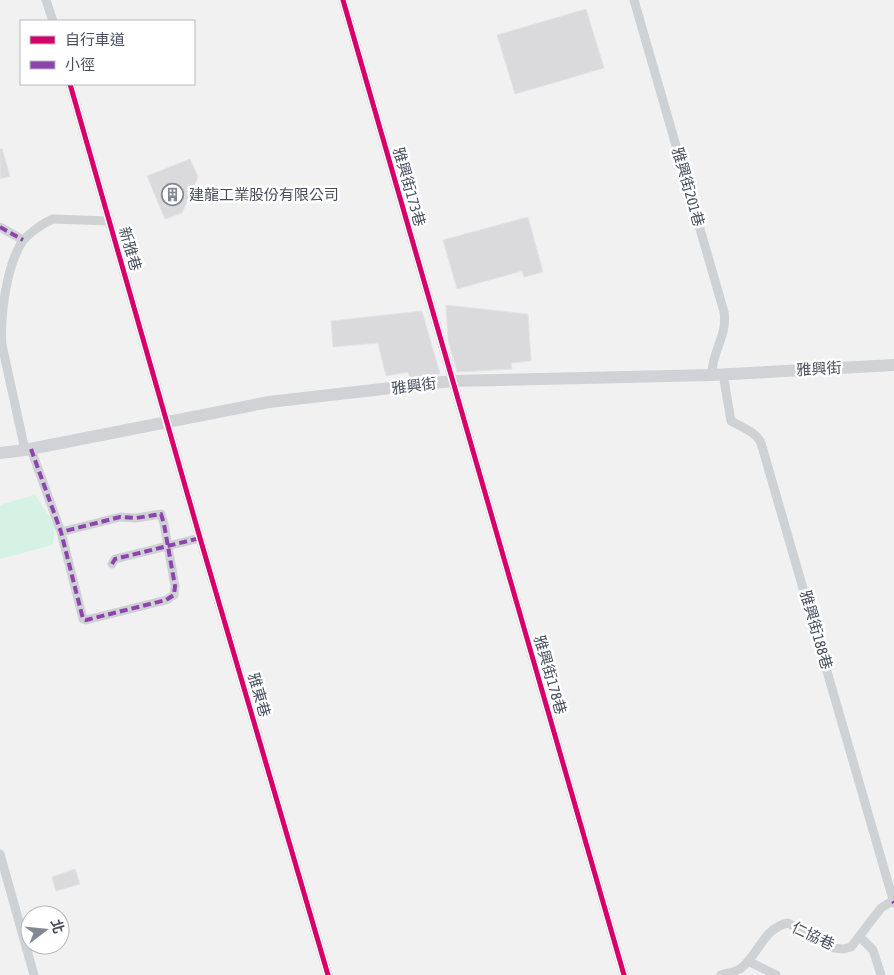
<svg xmlns="http://www.w3.org/2000/svg" width="894" height="975" viewBox="0 0 894 975" font-family="'Asap Condensed','Noto Sans TC',sans-serif">
  <style>
    .green { fill: #d5f2e5 }
    .building { fill: #dadadd; stroke: #e3e3e4 }
    .lines { fill: none; stroke-linecap: round; stroke-linejoin: round }
    .street { stroke: #cfd2d5; stroke-width: 9 }
    .secondary { stroke: #d0d2d6; stroke-width: 12 }
    .quiet { stroke: #8e44ad; stroke-width: 4; stroke-dasharray: 8 4; stroke-linecap: butt }
    .cycleway-casing { stroke: #fff; stroke-width: 8 }
    .cycleway { stroke: #d6006c; stroke-width: 5 }
    .labels { text-anchor: middle; stroke-width: 5; stroke-linejoin: round; paint-order: stroke }
    .street-label { font-size: 15px; fill: #474f5f; stroke: #fff }
    .poi-label { font-size: 15px; fill: #474f5f; stroke: #fff; text-anchor: start }
  </style>
  <rect width="100%" height="100%" fill="#f2f1f1"/>
  <path class="green" d="M35,495L55,525L53,545L0,559V505Z"/>
  <path class="building" d="M586,9L604,68L515,94L497,35Z
    M0,149H2L10,176L0,179Z
    M190,159L198,177L182,213L165,219L147,176Z
    M528,217L543,272L524,277L522,271L457,289L443,240Z
    M446,305L528,314L531,361L511,363L512,369L457,372L448,340Z
    M422,311L440,374H439L410,378L408,372L386,376L378,343L333,347L331,321Z
    M75,869L80,884L56,891L52,877Z"/>
  <g class="lines">
    <path class="street" d="M46,0L53,21
      M343,0L624,975
      M634,0L724,312C728,335 711,353 712,375
      M70,84L200,538L328,975
      M0,227L23,240
      M723,374L731,421C742,427 756,432 761,443L894,903
      M31,449L61,532L83,619L86,620L166,600L174,595L175,586L164,524L161,514L136,518L120,517L61,532
      M25,450L2,345C0,317 6,267 22,242C28,234 43,223 53,219L109,221
      M112,564L115,559L200,538
      M0,854L34,975
      M860,937L873,950L881,975
      M748,961L776,975
      M721,975C727,973 735,972 740,969C758,956 763,928 788,923L834,948L843,949L851,947L881,908L894,900"/>
    <path class="secondary" d="M0,453L25,450L269,402L452,381L712,375L894,365"/>
    <path class="quiet" d="M0,227L23,240
      M31,449L61,532L83,619L86,620L166,600L174,595L175,586L164,524L161,514L136,518L120,517L61,532
      M112,564L115,559L200,538
      M893,901L894,903"/>
    <defs>
      <path id="cycleway" d="M343,0L624,975
        M70,84L200,538L328,975"/>
    </defs>
    <use href="#cycleway" class="cycleway-casing"/>
    <use href="#cycleway" class="cycleway"/>
  </g>
  <defs>
    <symbol id="building-ring" viewBox="-11 -11 22 22"><circle r="9.5" fill="#fff" stroke="#838892" stroke-width="1.5"/><path d="M-4-6H4V6H1V3H-1V6H-4ZM-2.5-4.3h1.7v1.8h-1.7ZM.8-4.3h1.7v1.8H.8ZM-2.5-1h1.7V.8h-1.7ZM.8-1h1.7V.8H.8Z" fill="#838892"/></symbol>
  </defs>
  <g fill-rule="evenodd">
    <use href="#building-ring" x="160" y="182" width="25" height="25"/>
  </g>
  <g class="labels">
    <g class="street-label">
      <text transform="translate(409 187) rotate(74)" y="5">雅興街173巷</text>
      <text transform="translate(688 187) rotate(74)" y="5">雅興街201巷</text>
      <text transform="translate(130 249) rotate(74)" y="5">新雅巷</text>
      <text transform="translate(819 369) rotate(-3)" y="5">雅興街</text>
      <text transform="translate(414 386) rotate(-7)" y="5">雅興街</text>
      <text transform="translate(816 630) rotate(74)" y="5">雅興街188巷</text>
      <text transform="translate(550 675) rotate(74)" y="5">雅興街178巷</text>
      <text transform="translate(259 695) rotate(74)" y="5">雅東巷</text>
      <text transform="translate(813 936) rotate(25)" y="5">仁協巷</text>
    </g>
    <g class="poi-label">
      <text x="189" y="200">建龍工業股份有限公司</text>
    </g>
  </g>
  <rect x="20" y="20" width="175" height="65" fill="#ffffff" stroke="#b5b9bf"/>
  <rect x="30" y="36" width="25" height="8" fill="#d6006c" stroke="#b5b9bf"/>
  <text x="65" y="45" font-size="15" fill="#474f5f">自行車道</text>
  <rect x="30" y="61" width="25" height="8" fill="#8e44ad" stroke="#b5b9bf"/>
  <text x="65" y="70" font-size="15" fill="#474f5f">小徑</text>
  <g transform="translate(45 930) rotate(74)"><circle r="24" fill="#ffffff" stroke="#b5b9bf"/>
  <path d="M0-4L9 19L0 12L-9 19Z" fill="#838892"/>
  <text y="-8" font-size="14" font-weight="bold" text-anchor="middle" fill="#474f5f">北</text>
  </g>
</svg>
